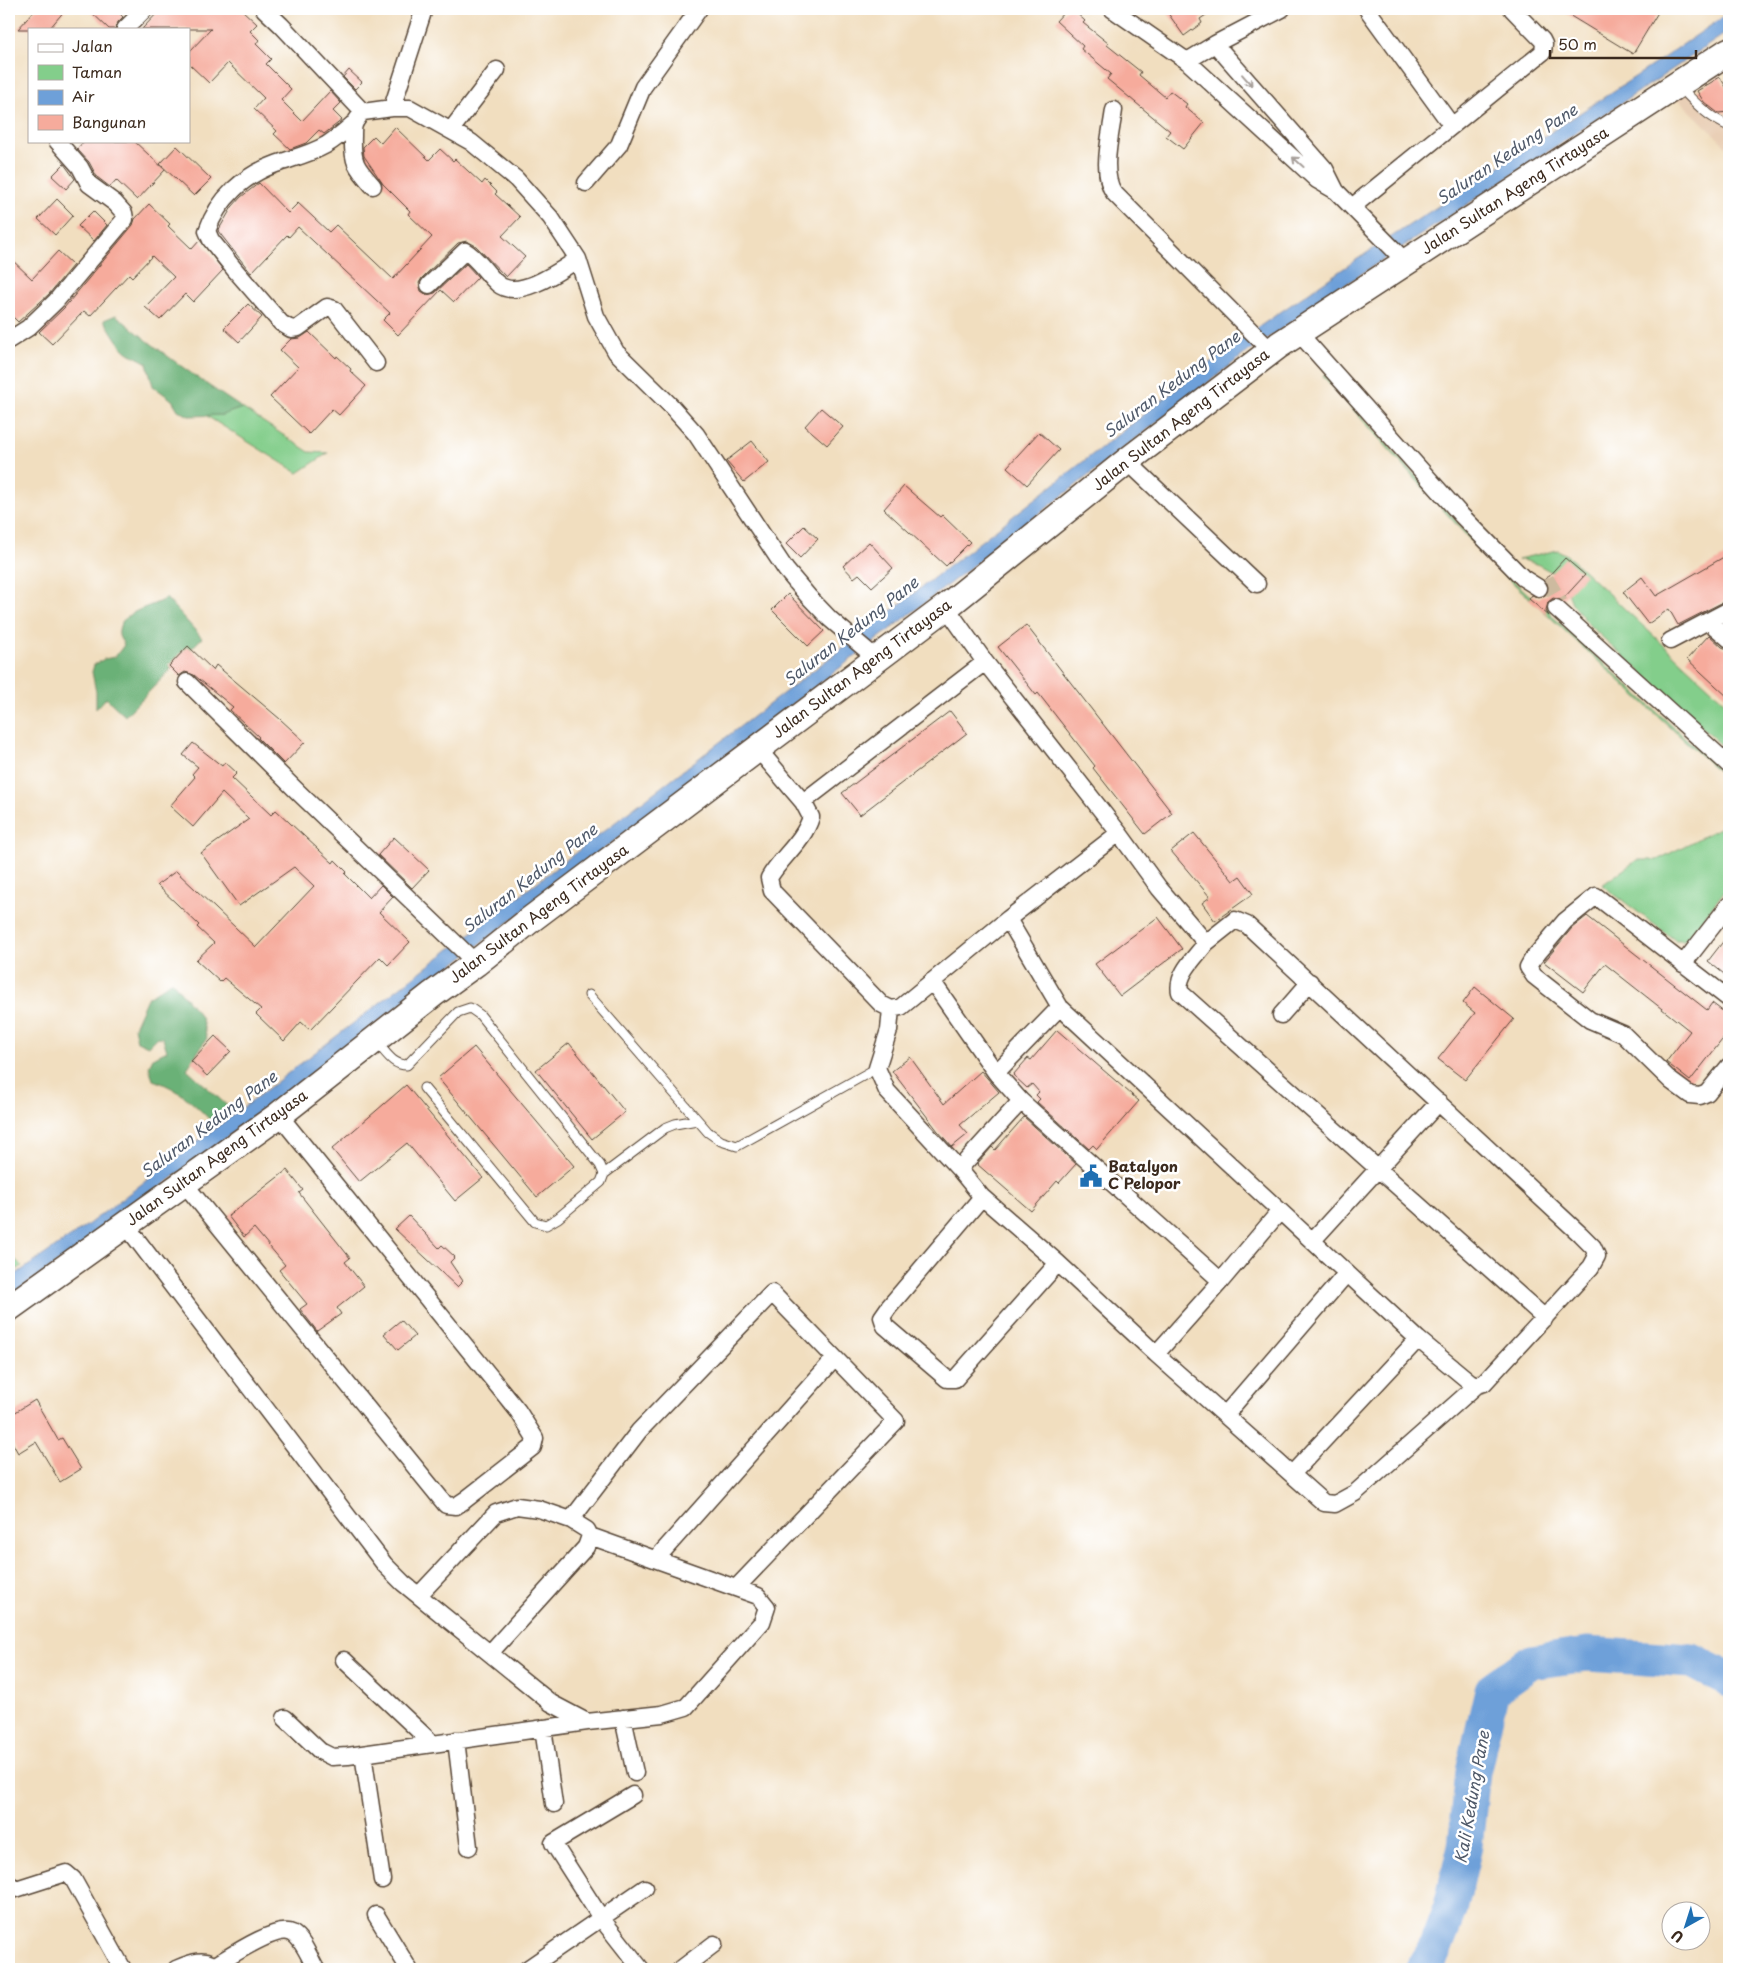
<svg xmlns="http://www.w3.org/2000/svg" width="1738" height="1978" viewBox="0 0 1738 1978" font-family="'Playpen Sans',sans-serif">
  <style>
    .built { fill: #e9cfb6 }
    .green { fill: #83ce8b; stroke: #5f7c54 }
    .forest { fill: #6ab177; stroke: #526e4a }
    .water { fill: #6ea0d9; stroke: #54657c }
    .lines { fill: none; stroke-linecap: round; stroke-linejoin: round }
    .river { stroke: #6ea0d9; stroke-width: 35 }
    .building { fill: #f6ab9c }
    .street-tunnel { stroke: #cdba9f; stroke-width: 16; stroke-dasharray: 16 8; stroke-linecap: butt }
    .lane-casing { stroke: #564536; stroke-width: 11 }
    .street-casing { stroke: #564536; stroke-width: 19 }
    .primary-casing { stroke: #564536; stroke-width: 29 }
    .lane { stroke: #fff; stroke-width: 9 }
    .street { stroke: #fff; stroke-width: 16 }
    .primary { stroke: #fff; stroke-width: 26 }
    .oneway { stroke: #a79f9a }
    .labels { text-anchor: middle; stroke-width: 5; stroke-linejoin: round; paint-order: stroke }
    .street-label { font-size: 15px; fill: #3b2a1e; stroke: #fff }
    .poi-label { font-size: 15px; font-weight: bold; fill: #3b2a1e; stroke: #fff; text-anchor: start }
    .water-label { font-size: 16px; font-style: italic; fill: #4f5969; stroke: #fff }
  </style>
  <rect width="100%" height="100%" fill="#fff"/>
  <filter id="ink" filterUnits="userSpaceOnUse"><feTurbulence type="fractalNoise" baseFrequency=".02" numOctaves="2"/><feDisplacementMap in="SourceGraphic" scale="10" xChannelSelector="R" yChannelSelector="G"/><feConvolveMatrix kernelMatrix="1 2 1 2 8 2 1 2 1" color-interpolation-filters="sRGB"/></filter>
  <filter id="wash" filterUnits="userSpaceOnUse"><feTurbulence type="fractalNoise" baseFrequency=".0096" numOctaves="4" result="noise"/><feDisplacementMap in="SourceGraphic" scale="20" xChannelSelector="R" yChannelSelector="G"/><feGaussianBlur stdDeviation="1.12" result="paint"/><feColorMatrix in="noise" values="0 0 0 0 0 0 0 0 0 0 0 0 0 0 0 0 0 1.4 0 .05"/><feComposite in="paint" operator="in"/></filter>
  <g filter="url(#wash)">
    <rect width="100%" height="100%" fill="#f1debf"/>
    <path class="built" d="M1694,89L1710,115L1729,113V149L1677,98Z"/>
    <path class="green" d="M1325,375L1492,561L1529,595L1538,599L1550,610L1552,616L1729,778V781L1490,562L1323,376Z
      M242,408L309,452L328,453L298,473L205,415H222Z
      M1558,550L1568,556L1729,706V752L1590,626L1572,603L1565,585L1557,575L1537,564L1518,559Z
      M1729,823V885L1689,937L1684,940H1675L1602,885L1637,860H1657Z
      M9,1253L22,1266L9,1275Z"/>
    <path class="forest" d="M116,315C156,349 198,379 242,408L222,415L189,416L178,410L172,400L153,386L147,363C141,359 135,357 129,353C119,347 111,330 104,320Z
      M166,598L202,638L125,716L106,698L96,709V692L92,672L94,665L104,659L115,657L124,645C123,642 119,638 119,635C116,611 152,608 166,598Z
      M172,981L201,1017L207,1038L187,1069L233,1111L215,1125C195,1105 181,1089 153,1080L149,1066L153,1058L167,1051L163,1038L157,1037L148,1046L137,1041L134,1027L147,998Z"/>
    <path class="water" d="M1729,13V31L1655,81L1358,276L1246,353L931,598L283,1095L94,1237L9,1297V1279L86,1226L274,1084L922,587L1237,342L1350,264L1647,69Z"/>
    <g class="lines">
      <path class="river" d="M1423,1969L1433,1953L1451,1906L1465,1846L1473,1772L1492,1690L1531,1662L1587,1654L1692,1661L1729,1680"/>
    </g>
    <g id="blocks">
      <path class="building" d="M36,9H66L49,29H18Z
        M88,9H115L123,17L118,22L115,29H109Z
        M161,9H241L257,24L250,31L259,40L256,44L271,59L266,64L291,89L281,100L302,121L330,91L341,103L333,111L342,120L324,134L319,130L306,143L290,149L274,134L277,131L254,109L264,98L228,63L209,83L189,64V52L211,29H142Z
        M1067,9H1072L1085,21L1083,23L1108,43L1107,45L1141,72L1139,75L1165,97L1170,91L1187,104L1185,107L1204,123L1183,149L1166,136L1170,131L1107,79L1111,74L1081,49L1083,46L1056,21Z
        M1165,9H1215L1200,19L1202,23L1184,36Z
        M1559,9H1660L1633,54Z
        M349,70L362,82L355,89L343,77Z
        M1720,77L1729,92V112L1718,113L1704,102L1697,91Z
        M395,127L429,160L440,149L453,161L455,159L482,184L485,180L497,192L495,194L520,217L502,236L525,257L506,277L476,246L467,241L458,243L422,278L419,283L421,291L427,295L435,293L466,264L478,277L454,302L441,290L398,335L383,320L390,313L298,227L289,237L287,235L251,273L218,231L232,207L241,197L259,183L288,213L298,203L329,232L336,225L393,279L432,237L408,214L410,211L383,184L364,156L363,147L374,136L381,143Z
        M84,141H134L165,170L137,200L116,180L110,187L97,177L89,162L77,149Z
        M177,146L211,179L194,196L160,164Z
        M64,164L75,179L66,189L52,176Z
        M57,199L73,215L55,235L38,219Z
        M149,204L170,224L168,226L192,249L200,240L223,270L193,302L185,294L160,320L145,307L174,277L152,256L132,277L129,274L90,316L84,311L52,344L39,332L64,308L133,225L135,219Z
        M93,211L107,225L94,241L78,226Z
        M58,251L73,265L49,294L18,322L9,313V257L32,279Z
        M248,304L262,317L239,342L224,328Z
        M309,332L336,358L337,356L351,369L350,371L366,386L339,415L332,409L309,434L270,397L298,367L280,350L291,339L300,338Z
        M821,408L843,427L827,445L805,426Z
        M1039,432L1059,450L1027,485L1007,467Z
        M752,441L769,462L744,482L726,461Z
        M904,486L940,517L942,515L970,542L946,566L884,509Z
        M804,526L818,539L800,558L786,544Z
        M869,542L893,568L872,587L859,574L854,578L843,566Z
        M1729,554V599L1678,625L1669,609L1648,624L1623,592L1642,577L1656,596Z
        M1565,558L1585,575L1562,600L1553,598L1548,602L1546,611L1549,616L1529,599L1532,595L1539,598L1547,594L1549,588L1545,580Z
        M788,594L824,631L808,646L772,610Z
        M1026,625L1172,813L1145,834L1093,768L1095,766L1038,693L1036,695L998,647Z
        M1709,635L1722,647L1729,650V698L1687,659Z
        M188,646L213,670L216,665L280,719L305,742L284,764L258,738L259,737L230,710L233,707L194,675L185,672L179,676L169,666Z
        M950,711L967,733L860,815L842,793Z
        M193,743L222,766L225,762L237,773L232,778L271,815L276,810L333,863L335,860L347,872L345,874L369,898L381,885L393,897L379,912L410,942L388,965L380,957L310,1030L301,1022L284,1041L256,1014L261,1009L224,978L220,982L196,960L214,943L197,927L199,925L157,885L176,871L256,947L314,886L294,867L239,906L201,853L249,819L222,793L193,827L170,806L195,777L192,774L198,767L183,755Z
        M1194,833L1233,881L1240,876L1253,894L1215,921L1202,903L1210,897L1171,851Z
        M394,837L429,870L412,888L378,855Z
        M1587,916L1707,1010L1712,1003L1729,1016V1031L1690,1081L1666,1062L1690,1031L1605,964L1583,992L1544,962L1572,928Z
        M1158,917L1182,949L1120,996L1095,964Z
        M1729,934V978L1708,961Z
        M1475,987L1514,1019L1465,1080L1438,1059L1475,1013L1463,1003Z
        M1057,1030L1139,1101L1097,1149L1093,1145L1089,1149L1037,1102L1040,1099L1036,1095L1039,1092L1032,1084L1027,1088L1013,1075L1028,1058L1031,1060Z
        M215,1036L231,1051L207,1076L191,1061Z
        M569,1043L625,1112L592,1139L536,1070Z
        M474,1047L574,1166L537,1197L438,1078Z
        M910,1057L944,1104L981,1071L999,1092L960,1125L968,1134L952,1147L938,1131L892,1071Z
        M406,1085L483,1178L455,1201L407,1143L359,1182L332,1149Z
        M1024,1117L1076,1164L1059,1183L1057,1181L1031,1211L977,1164L992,1147L995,1150Z
        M287,1170L303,1190L299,1193L350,1258L345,1262L364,1286L337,1308L341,1314L317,1331L300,1309L307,1304L279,1270L285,1265L254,1228L244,1237L228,1216Z
        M409,1216L439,1248L442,1245L455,1257L450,1262L463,1281L457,1287L395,1229Z
        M401,1320L415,1336L398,1350L384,1334Z
        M35,1400L58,1440L62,1438L81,1469L60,1482L36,1442L18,1453L9,1437V1416Z"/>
    </g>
  </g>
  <g filter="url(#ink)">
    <use href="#blocks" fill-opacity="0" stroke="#564536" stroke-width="1"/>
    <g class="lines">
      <path class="street-tunnel" d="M1546,579L1560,603"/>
      <defs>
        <path id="lane" d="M1679,86C1695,103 1708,117 1729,126
          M589,995L708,1132L721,1141L737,1146L877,1068
          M375,1041C386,1051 391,1065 407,1065L458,1012L470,1008L480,1015L600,1165L604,1174L601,1182L558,1218L546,1225L535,1222L424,1088
          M604,1174L665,1128L675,1124L697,1120"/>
        <path id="street" d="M264,9L281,25L363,112L392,108H410L471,142L516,179L551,218L578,259L596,316L616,352L671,406L696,434L786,570L808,596L830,619L877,659
          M1112,9L1187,61L1317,180L1336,191L1406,262
          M1367,9L1452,126
          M125,29L145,9
          M1215,44L1325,169L1336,191
          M1187,61L1215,44L1282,9
          M392,108L424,9
          M1114,110C1111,134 1100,173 1114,193L1271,351
          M358,118C353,124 353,128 353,136C352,163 356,167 373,186
          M353,124C345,131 336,139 326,145C310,154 293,158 276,164C244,175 218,199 207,231L211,240L235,270L281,323L291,329L298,328L327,307L334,309L376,363
          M451,130L497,70
          M586,183L619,145L643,87L699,9
          M1352,207L1543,52L1544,44L1542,40L1512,9
          M429,285L465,251C479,259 486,274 498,284C518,301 561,270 578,259
          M1298,332L1462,516L1523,578L1539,588
          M9,340L28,328L56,301L125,219L124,213L115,203L89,184L80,167L57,141
          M1127,461L1257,584
          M946,607L985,662L1119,833L1159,888L1206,943L1235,920L1247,925L1580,1234L1593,1247L1597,1256L1591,1267L1484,1383L1477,1385L1355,1493L1335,1504L1324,1503L1156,1354L1058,1263L982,1197L959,1169L1021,1101
          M1556,608L1729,765
          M1708,621L1729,639
          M1670,641L1729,610
          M187,682L298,792L476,963
          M757,748L803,802L811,817C804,841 781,857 769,878L772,891L881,1004L891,1009L901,1007L1008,919L1119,833
          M803,802L985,662
          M1008,919L1060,1007L1418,1339L1470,1382L1477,1385
          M1206,943C1196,957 1176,974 1180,992L1545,1318
          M1683,964L1729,905
          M932,981L996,1073
          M1729,999L1596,896L1565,921L1532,960L1528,967L1534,976L1590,1020L1623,1034L1671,1081L1690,1095L1700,1096L1707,1093L1729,1066
          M1060,1007L996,1073L1021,1101L1221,1281L1280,1211
          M891,1009L889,1030L877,1068L887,1091L959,1169
          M1281,1015L1310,982
          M183,1182L446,1505L456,1506L465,1500L533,1447L535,1438L518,1411L279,1115
          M982,1197L889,1307L882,1317L885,1326L947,1379H955L1058,1263
          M125,1224L385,1565L403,1583L551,1703L587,1722L662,1714L686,1707L762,1622L767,1607L758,1596L590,1536
          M1313,1240L1439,1102
          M1156,1354L1221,1281
          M1225,1415L1347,1273
          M1292,1474L1418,1339
          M571,1520L639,1431L772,1293L896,1421L736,1588
          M656,1559L835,1358
          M419,1595L496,1513L517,1506L539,1509L571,1520L587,1530L590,1536L586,1547L490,1653
          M344,1660L433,1744
          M285,1718L320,1751L332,1757L348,1756L587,1722
          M623,1718L635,1773
          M543,1728L554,1804
          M456,1740L469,1847
          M363,1754L382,1880
          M633,1795L553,1843L601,1918L641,1969
          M9,1884L16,1889L66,1873L73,1879L123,1969
          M376,1915L409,1969
          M214,1966C229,1957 276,1925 292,1933C303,1939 310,1959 316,1969
          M176,1969C188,1964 207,1955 216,1969
          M527,1969L645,1888
          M681,1969L714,1944"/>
        <path id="primary" d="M9,1308L279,1115L433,994L476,963L530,920L946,607L1127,461L1279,345L1729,51"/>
      </defs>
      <use href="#lane" class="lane-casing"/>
      <use href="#street" class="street-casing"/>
      <use href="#primary" class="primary-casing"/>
      <use href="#lane" class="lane"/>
      <use href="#street" class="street"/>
      <use href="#primary" class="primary"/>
    </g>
    <defs><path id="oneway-shaft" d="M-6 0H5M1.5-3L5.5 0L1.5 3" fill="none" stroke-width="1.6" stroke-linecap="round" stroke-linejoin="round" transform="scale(1.25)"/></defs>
    <g class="oneway">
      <use href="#oneway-shaft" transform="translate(1247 80) rotate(49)"/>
      <use href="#oneway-shaft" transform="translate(1298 162) rotate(-138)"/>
    </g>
  </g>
  <defs>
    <symbol id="civic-bare" viewBox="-9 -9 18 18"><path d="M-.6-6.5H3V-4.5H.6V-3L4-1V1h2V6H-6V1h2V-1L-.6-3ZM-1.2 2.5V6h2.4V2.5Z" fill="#1f6fb2" stroke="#fff" stroke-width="2.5" paint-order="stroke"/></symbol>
  </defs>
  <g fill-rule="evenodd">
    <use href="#civic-bare" x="1075" y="1160" width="32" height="32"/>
  </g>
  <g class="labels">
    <g class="street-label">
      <text transform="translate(1515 191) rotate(-33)" y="5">Jalan Sultan Ageng Tirtayasa</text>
      <text transform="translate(1181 420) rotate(-38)" y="5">Jalan Sultan Ageng Tirtayasa</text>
      <text transform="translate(862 669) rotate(-37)" y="5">Jalan Sultan Ageng Tirtayasa</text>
      <text transform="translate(539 914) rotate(-37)" y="5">Jalan Sultan Ageng Tirtayasa</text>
      <text transform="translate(217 1158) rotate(-36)" y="5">Jalan Sultan Ageng Tirtayasa</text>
    </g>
    <g class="poi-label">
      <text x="1108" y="1172">Batalyon<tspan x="1108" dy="17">C Pelopor</tspan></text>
    </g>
    <g class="water-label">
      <text transform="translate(1507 154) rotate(-34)" y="6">Saluran Kedung Pane</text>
      <text transform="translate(1172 384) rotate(-37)" y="6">Saluran Kedung Pane</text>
      <text transform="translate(851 631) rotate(-38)" y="6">Saluran Kedung Pane</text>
      <text transform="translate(530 878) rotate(-38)" y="6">Saluran Kedung Pane</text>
      <text transform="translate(209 1124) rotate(-37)" y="6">Saluran Kedung Pane</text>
      <text transform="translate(1472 1797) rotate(-80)" y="6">Kali Kedung Pane</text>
    </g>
  </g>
  <rect width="1738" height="1978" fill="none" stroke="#fff" stroke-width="30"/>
  <rect x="28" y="28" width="162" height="115" fill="#ffffff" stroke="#b1aaa5"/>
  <rect x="38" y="44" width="25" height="8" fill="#ffffff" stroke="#b1aaa5"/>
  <text x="72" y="52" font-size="15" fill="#3b2a1e">Jalan</text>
  <rect x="38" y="65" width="25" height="15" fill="#83ce8b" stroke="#b1aaa5"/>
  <text x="72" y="78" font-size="15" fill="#3b2a1e">Taman</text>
  <rect x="38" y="90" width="25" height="15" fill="#6ea0d9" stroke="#b1aaa5"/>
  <text x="72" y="102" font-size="15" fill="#3b2a1e">Air</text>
  <rect x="38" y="115" width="25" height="15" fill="#f6ab9c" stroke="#b1aaa5"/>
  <text x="72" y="128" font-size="15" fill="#3b2a1e">Bangunan</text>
  <g transform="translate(1686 1926) rotate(219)"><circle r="24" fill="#ffffff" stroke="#b1aaa5"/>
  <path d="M0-4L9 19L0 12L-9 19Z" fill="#1f6fb2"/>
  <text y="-8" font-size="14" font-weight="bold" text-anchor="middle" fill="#3b2a1e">U</text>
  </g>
  <path d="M1550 50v8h146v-8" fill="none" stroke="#3b2a1e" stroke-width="2.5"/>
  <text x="1558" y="50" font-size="15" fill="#3b2a1e" stroke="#ffffff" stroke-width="4" paint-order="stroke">50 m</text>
</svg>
